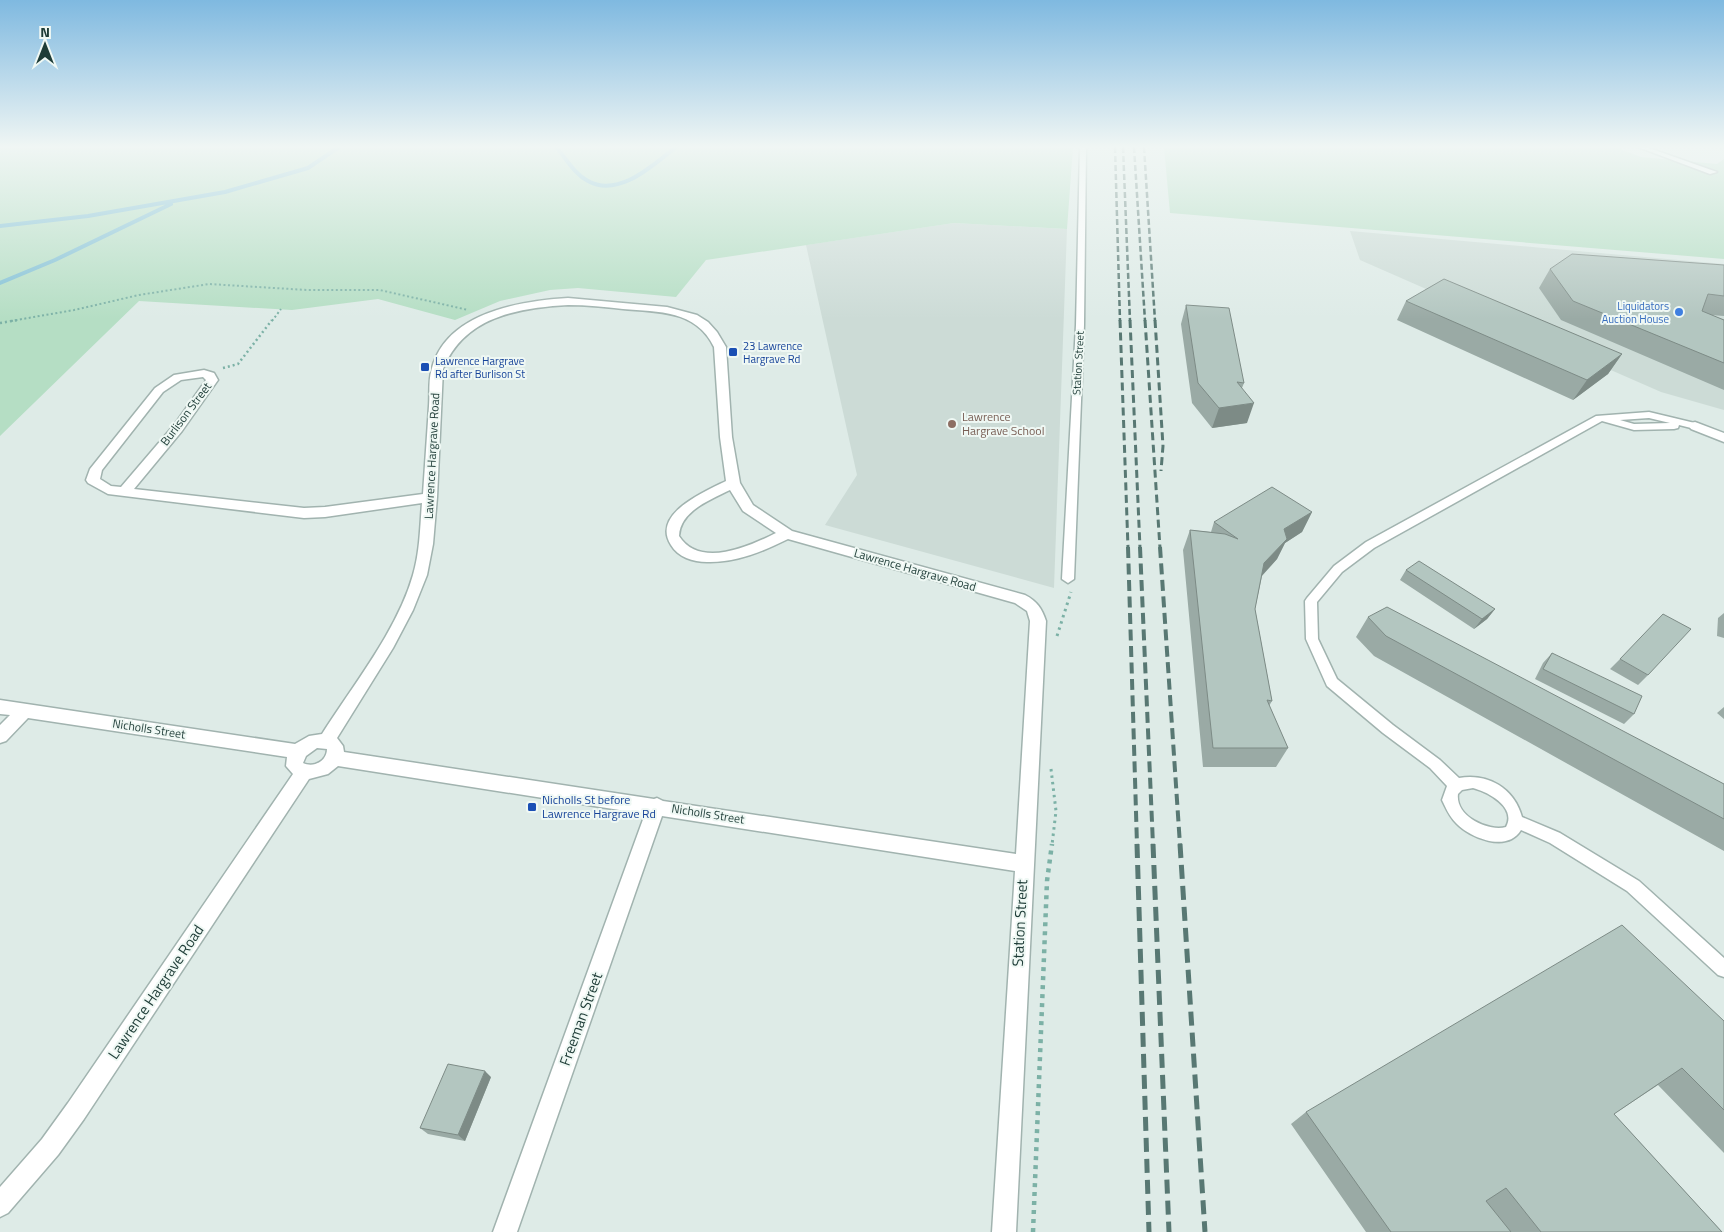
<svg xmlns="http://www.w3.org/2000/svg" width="1724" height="1232" viewBox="0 0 1724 1232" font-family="'Titillium Web',sans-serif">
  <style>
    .built { fill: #ccdbd6 }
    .green { fill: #b5dec4 }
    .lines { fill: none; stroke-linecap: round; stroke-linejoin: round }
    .stream { stroke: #81c0d5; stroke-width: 4 }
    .service-casing { stroke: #a1b3af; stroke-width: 3 }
    .minor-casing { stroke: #a1b3af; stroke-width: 3 }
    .path-far3 { stroke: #7cb1a6; stroke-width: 2; stroke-dasharray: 2 2.5; stroke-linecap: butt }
    .path-far2 { stroke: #7cb1a6; stroke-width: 2.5; stroke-dasharray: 2 3; stroke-linecap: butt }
    .path-far1 { stroke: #7cb1a6; stroke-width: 3; stroke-dasharray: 2.5 4; stroke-linecap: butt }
    .path { stroke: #7cb1a6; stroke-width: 4.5; stroke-dasharray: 4 5; stroke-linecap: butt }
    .service { fill: #fff; fill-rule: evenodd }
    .minor { fill: #fff; fill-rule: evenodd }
    .rail-far3 { stroke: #587873; stroke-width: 2.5; stroke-dasharray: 6 3; stroke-linecap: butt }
    .rail-far2 { stroke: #587873; stroke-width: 3; stroke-dasharray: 8 4.5; stroke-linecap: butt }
    .rail-far1 { stroke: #587873; stroke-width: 4; stroke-dasharray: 11 5.5; stroke-linecap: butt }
    .rail { stroke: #587873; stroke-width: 5; stroke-dasharray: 14 7; stroke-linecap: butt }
    .wall { fill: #9aaaa5 }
    .shaded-wall { fill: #7d8b86 }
    .building { fill: #b3c6c0; stroke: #7d8b86 }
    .shop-dot { fill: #3f7fe0; stroke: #eff8f4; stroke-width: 2 }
    .transit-dot { fill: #1a4fb4; stroke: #eff8f4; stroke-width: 2 }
    .education-dot { fill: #8d6e63; stroke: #eff8f4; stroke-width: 2 }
    .labels { text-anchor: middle; stroke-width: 4; stroke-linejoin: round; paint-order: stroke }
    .far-shop-label { font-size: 11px; fill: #366cbe; stroke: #eff8f4; text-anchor: end }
    .far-transit-label { font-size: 11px; fill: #164399; stroke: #eff8f4; text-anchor: start }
    .far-street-label { font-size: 11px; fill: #1e3c37; stroke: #eff8f4 }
    .street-label { font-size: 12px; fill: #1e3c37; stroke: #eff8f4 }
    .education-label { font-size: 12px; fill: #785e54; stroke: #eff8f4; text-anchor: start }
    .transit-label { font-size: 12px; fill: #164399; stroke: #eff8f4; text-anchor: start }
    .near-street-label { font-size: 15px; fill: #1e3c37; stroke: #eff8f4 }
  </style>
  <rect width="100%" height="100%" fill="#deebe7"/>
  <path class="built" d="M954,223L1067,229L1054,588L825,525L857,475L806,245Z
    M1350,231L1724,264V410L1661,392L1360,260Z"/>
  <path class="green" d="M0,147H1073L1067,229L954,223L706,260L676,297L578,288L550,290L500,301L455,320L378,299L292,310L139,301L0,436Z
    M1164,147H1614L1641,157L1717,164L1724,159V259L1170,213Z"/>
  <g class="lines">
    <path class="stream" d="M556,147C566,158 574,174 588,181C619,198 653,165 676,147
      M0,226L88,216L225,192L308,168L339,147
      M0,283L55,260L171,204"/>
    <defs>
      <path id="service" d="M1080,147H1086L1084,325L1074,579L1068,583L1062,579L1076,325Z
        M1638,147H1646L1717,172L1710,174Z
        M1649,412L1699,424L1700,426L1695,429L1679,425L1678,428L1674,429L1634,430L1602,421L1374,548L1342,572L1317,602L1318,639L1337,679L1393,725L1440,760L1459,778C1488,773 1514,788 1522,817L1560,833L1639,881L1724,958V977L1718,975L1627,891L1550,843L1521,830C1507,853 1470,838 1456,823C1449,816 1446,808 1442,800L1447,786L1430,768L1383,733L1327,686L1306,639L1305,601L1307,598L1334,566L1366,542L1596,416ZM1649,418L1670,423L1634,424L1620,420ZM1473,788C1488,792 1517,807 1506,827C1488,832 1455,816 1458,794L1462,790Z"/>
      <path id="minor" d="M568,298L667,307L697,315L708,322L717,332L726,347L732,437L740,483L753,505L792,531L1025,595C1037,601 1042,609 1046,621L1016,1232H992L1015,871L662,816L517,1232H493L645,814L338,766L328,774L309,779L84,1119L58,1155L8,1213L0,1217V1187L42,1139L68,1103L293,774L286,766L287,757L28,718L6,741L0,743V725L10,715L0,714V700L295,744L309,736L322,734C353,685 397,631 413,575C420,551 420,527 422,503L325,517L304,518L108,494L88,483L86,480L90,469L155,388L174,375L204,370L214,373L218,380L182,431L134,489L304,508L325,507L423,494C425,465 427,435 429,406C430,394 428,380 432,368C447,312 520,301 568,298ZM568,305C587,305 605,307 623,309C659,312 696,310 714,347L720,437L726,481C704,492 651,514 671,545C678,557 693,562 707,562C736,563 764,551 788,539L1015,603L1027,611L1030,621L1016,854L663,801L657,798L654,799L344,752L343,746L337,738L393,648L413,610L427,575L433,544L437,497L443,369C464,317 517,308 568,305ZM203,377L206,380L174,425L121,487L111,486L100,479L102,470L163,392L181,380ZM730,490L743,511L776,533C750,546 700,569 679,536C680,511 710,500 730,490ZM317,748L327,749C327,761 314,768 303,763L306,756Z
        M1695,422L1724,433V442L1691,429L1689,426L1691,423Z"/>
    </defs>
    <use href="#service" class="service-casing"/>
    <use href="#minor" class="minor-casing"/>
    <path class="path-far3" d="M11,321L74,310L139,295L209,284L307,290H380L468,310
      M272,321L281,309"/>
    <path class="path-far2" d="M0,323L18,320
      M223,368L238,364L272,320"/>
    <path class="path-far1" d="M1057,636L1071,592
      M1051,769L1056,811L1052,845"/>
    <path class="path" d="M1033,1232L1047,881L1052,844"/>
    <use href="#service" class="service"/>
    <use href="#minor" class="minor"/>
    <path class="rail-far3" d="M1115,147L1120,321
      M1123,147L1130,321
      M1134,147L1145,321
      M1144,147L1155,321"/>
    <path class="rail-far2" d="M1120,320L1128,548
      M1130,320L1140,548
      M1145,320L1160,548
      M1155,320L1163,446L1161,471"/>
    <path class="rail-far1" d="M1128,547L1137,845
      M1140,547L1153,845
      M1160,547L1180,845"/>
    <path class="rail" d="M1137,844L1149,1232
      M1153,844L1169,1232
      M1180,844L1205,1232"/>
  </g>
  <path class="wall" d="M1724,265V316L1711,315L1724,320V390L1561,320L1539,288L1550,269Z
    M1406,301L1622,354L1608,374L1573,400L1397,320Z
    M1186,305L1244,383L1242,388L1247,423L1212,428L1192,403L1181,324Z
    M1312,512L1302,532L1285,543L1277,559L1262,576L1255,609L1272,701L1269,706L1288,748L1276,767H1203L1183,550L1190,530L1211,532L1214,522Z
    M1406,570L1495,609L1487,619L1474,629L1400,580Z
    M1724,613V638L1717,636L1718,618Z
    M1368,617L1724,784V851L1374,656L1356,637Z
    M1552,653L1634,714L1624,724L1535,679L1543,663Z
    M1620,659L1648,675L1638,685L1610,669Z
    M1724,707V719L1717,713Z
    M1724,1021V1153L1658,1085L1614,1114L1722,1232H1366L1291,1124L1306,1112Z
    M491,1077L465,1141L428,1134L420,1128Z"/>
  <path class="shaded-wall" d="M1622,354L1608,374L1573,400L1587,380Z
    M1254,403L1247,423L1212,428L1219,408Z
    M1312,512L1302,532L1285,543L1277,559L1255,583L1264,563L1284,529Z
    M1495,609L1487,619L1474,629L1482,619Z
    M485,1071L491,1077L465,1141L458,1135Z"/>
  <path class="building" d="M1572,254L1724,265V296L1708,294L1702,311L1724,320V363L1573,301L1550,269Z
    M1444,279L1622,354L1587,380L1406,301Z
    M1186,305L1229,308L1244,383L1237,382L1254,403L1219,408L1198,383Z
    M1272,487L1312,512L1284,529L1287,539L1264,563L1255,609L1272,701L1267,700L1288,748H1213L1190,530L1225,534L1238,539L1214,522Z
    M1419,561L1495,609L1482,619L1406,570Z
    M1387,607L1724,784V819L1386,636L1368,617Z
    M1663,614L1691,629L1648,675L1620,659Z
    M1552,653L1642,696L1634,714L1543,669Z
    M1622,925L1724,1021V1110L1682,1068L1614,1114L1722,1232H1541L1506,1188L1486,1201L1511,1232H1391L1306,1112Z
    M448,1064L485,1071L458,1135L420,1128Z"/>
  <linearGradient id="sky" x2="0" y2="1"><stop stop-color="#7fb9e0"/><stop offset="0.46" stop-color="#f0f6f4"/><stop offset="1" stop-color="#f0f6f4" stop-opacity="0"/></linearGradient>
  <rect width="1724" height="319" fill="url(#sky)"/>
  <circle class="shop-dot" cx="1679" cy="312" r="5"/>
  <g class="transit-dot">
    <rect x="728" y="347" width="10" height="10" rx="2.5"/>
    <rect x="420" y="362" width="10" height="10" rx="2.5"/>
    <rect x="527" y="802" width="10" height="10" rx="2.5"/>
  </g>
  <circle class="education-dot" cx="952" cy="424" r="5"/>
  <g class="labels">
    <g class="far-shop-label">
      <text x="1669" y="310">Liquidators<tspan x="1669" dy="13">Auction House</tspan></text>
    </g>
    <g class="far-transit-label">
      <text x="743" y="350">23 Lawrence<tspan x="743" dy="13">Hargrave Rd</tspan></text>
      <text x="435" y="365">Lawrence Hargrave<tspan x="435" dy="13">Rd after Burlison St</tspan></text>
    </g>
    <g class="far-street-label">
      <text transform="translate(1078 363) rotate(-87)" y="4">Station Street</text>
    </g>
    <g class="street-label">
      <text transform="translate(186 414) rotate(-53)" y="4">Burlison Street</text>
      <text transform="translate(432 456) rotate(-87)" y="4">Lawrence Hargrave Road</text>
      <text transform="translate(915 570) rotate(16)" y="4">Lawrence Hargrave Road</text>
      <text transform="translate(149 729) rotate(9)" y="4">Nicholls Street</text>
      <text transform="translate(708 814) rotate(9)" y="4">Nicholls Street</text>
    </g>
    <g class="education-label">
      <text x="962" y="421">Lawrence<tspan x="962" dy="14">Hargrave School</tspan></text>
    </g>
    <g class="transit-label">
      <text x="542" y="804">Nicholls St before<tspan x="542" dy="14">Lawrence Hargrave Rd</tspan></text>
    </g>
    <g class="near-street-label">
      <text transform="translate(1020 923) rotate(-87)" y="5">Station Street</text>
      <text transform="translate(156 992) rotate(-56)" y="5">Lawrence Hargrave Road</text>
      <text transform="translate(581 1019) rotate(-70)" y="5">Freeman Street</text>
    </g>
  </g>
  <g transform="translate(45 45)" stroke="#eff8f4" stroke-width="4" paint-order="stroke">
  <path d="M0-4L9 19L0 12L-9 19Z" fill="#1e3c37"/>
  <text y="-8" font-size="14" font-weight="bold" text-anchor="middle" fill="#1e3c37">N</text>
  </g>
</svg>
